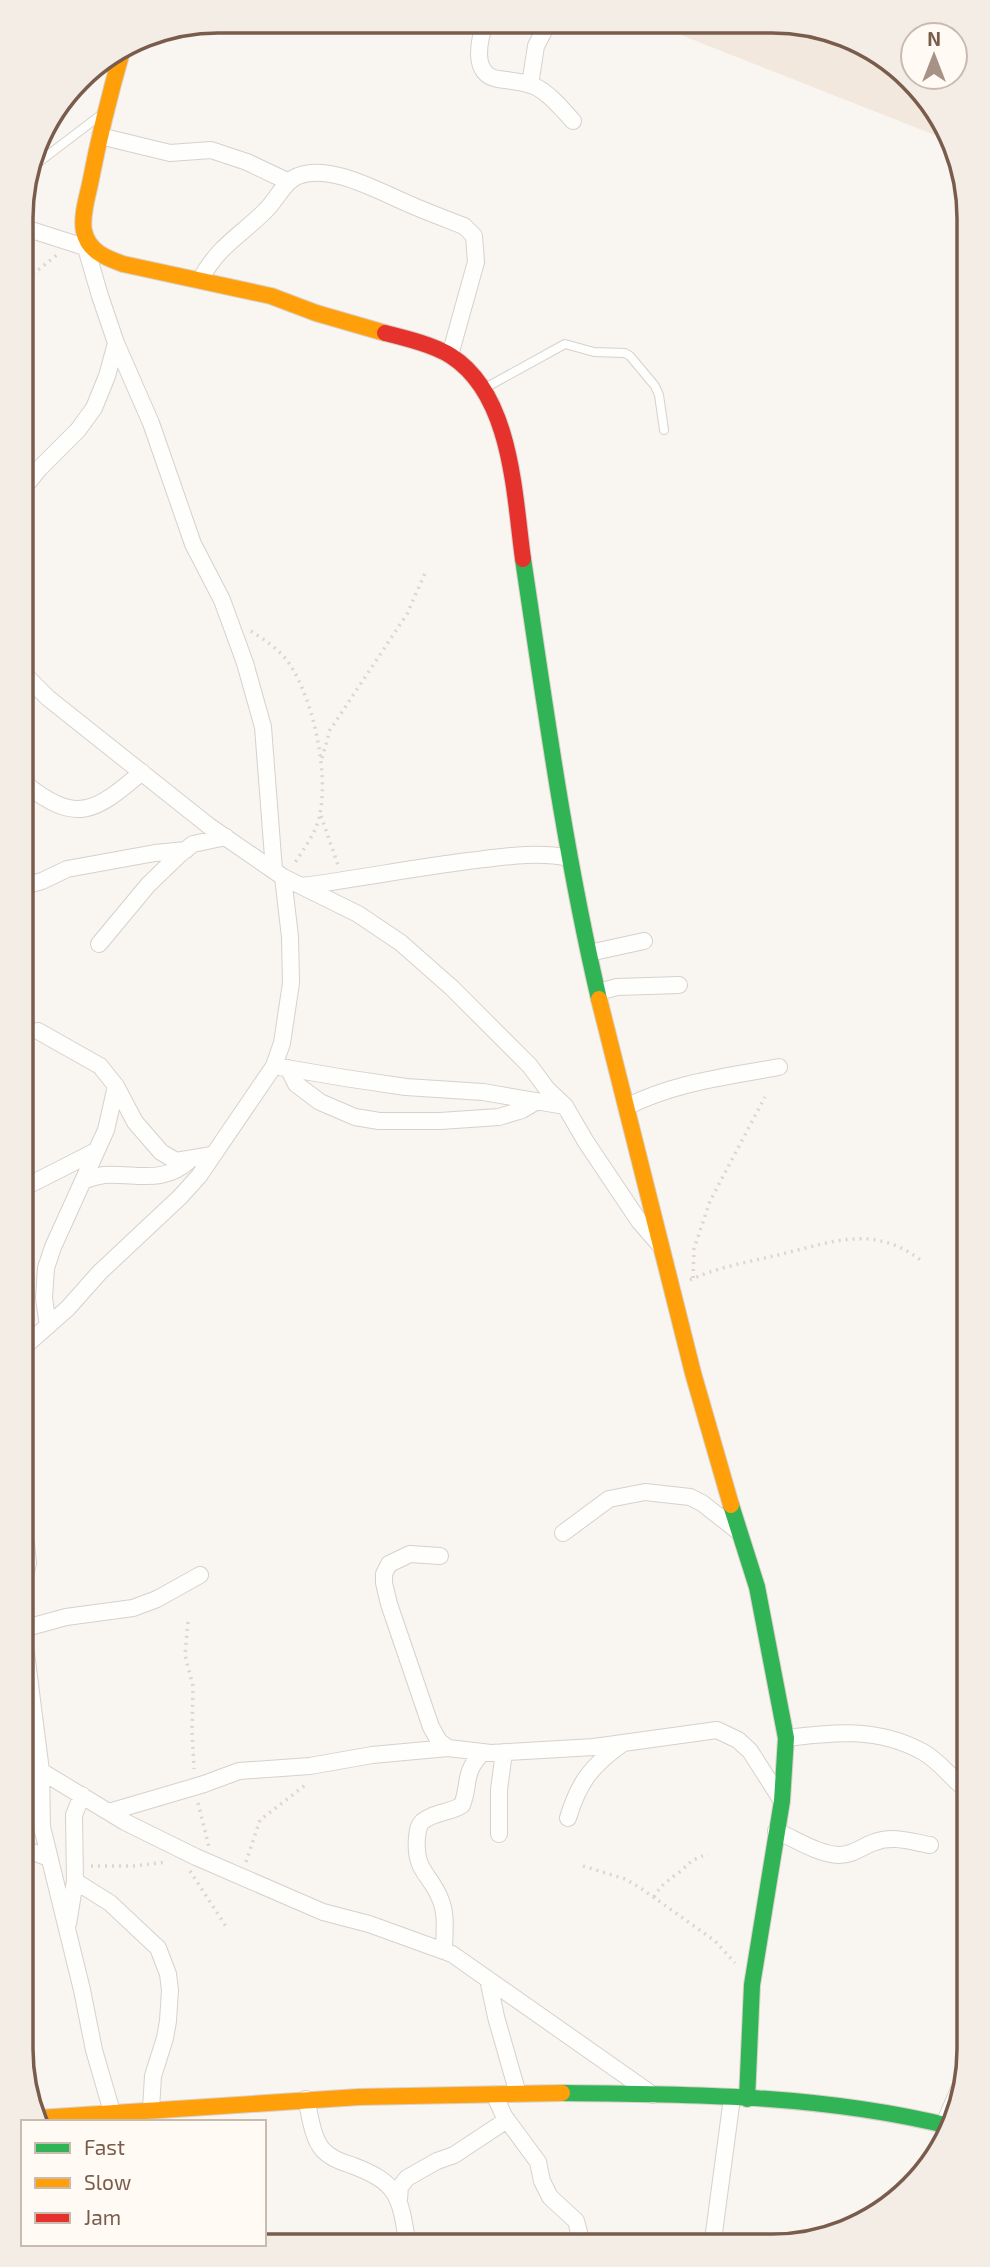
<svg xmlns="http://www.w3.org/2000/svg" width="990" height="2267" viewBox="0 0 990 2267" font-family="'Exo 2',sans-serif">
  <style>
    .residential { fill: #f2e8de }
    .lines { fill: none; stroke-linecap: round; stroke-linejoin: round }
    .lane-casing { stroke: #d7d1cb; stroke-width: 10 }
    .street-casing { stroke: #d7d1cb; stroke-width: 18 }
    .fast-casing { stroke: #d9d2cb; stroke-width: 18 }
    .slow-casing { stroke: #d9d2cb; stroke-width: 18 }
    .jam-casing { stroke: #d9d2cb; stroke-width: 18 }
    .path { stroke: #dcd5d0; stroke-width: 3.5; stroke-dasharray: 2 5; stroke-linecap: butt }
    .lane { stroke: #fefefd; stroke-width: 8 }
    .street { stroke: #fefefd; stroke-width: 16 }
    .fast { stroke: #30b455; stroke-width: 16 }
    .slow { stroke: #ff9f0a; stroke-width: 16 }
    .jam { stroke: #e5322d; stroke-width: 16 }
    .rim { fill: none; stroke: #7a5c4d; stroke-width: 3.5 }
  </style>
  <rect width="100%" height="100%" fill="#f9f5f0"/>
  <path class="residential" d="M653,24L810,25L902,70L945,139Z"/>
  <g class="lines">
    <defs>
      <path id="lane" d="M31,168L98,117
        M485,388L565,344L594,352L625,353L630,356L655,386L659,395L664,430"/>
      <path id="street" d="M485,23C479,40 471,75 498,79C510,81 524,81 536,87C550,94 562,109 573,121
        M530,85L536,46L548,23
        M100,136L170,153L211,150L247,162L289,182
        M22,227L94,250
        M86,248L100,296L116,343L151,423L193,544L222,600L245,663L263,727L274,870
        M200,280C219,245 239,237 265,211C276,201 284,181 298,176C330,163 380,192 409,204C427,212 446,219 464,226L474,236L476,262L450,355
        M22,490L39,469L78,430L94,408L107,376L116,343
        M23,673L48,698L209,826L283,877L358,914L401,943L452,988L530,1066L547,1089L565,1106L586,1142L639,1221L659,1244
        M23,782C76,825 94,813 142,772
        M24,886L42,881L67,869L155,853L186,850
        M302,886C357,879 412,868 468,861C502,857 536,851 570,858
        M99,944L148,885L179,855L193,844L226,837
        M589,953L644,941
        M598,992L617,987L679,985
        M38,1031L100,1066L116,1086L135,1122L161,1152L176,1161L212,1155
        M274,1066L345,1078L406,1087L483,1092L565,1106
        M288,1068L296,1084L320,1102L355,1117L379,1121H440L499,1117L522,1110L537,1101
        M626,1107C676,1082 725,1077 779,1067
        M83,1181C90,1178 97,1176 104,1175C137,1173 163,1185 190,1160
        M25,1187L96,1151
        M48,1326L44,1298L46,1268L53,1247L106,1130L116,1086
        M25,1346L68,1308L100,1272L180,1197L199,1176L274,1066L282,1043L291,983L290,937L283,877
        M563,1533L609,1499L645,1492L690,1497L702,1503L739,1532
        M26,1544L28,1563L26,1571
        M440,1556L410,1554L389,1564L384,1574V1583L389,1604L431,1727L439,1741L448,1748L491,1753L594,1747L717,1730L738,1740L750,1751L782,1801
        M26,1628L66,1617L133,1608L157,1599L200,1575
        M26,1653L41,1771L42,1827L82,1990L94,2050L112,2112
        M786,1738C834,1732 878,1727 923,1752C941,1762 951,1779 968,1791
        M41,1771L125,1822L196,1857L323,1912L369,1924L452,1954L653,2095
        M109,1812L204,1784L239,1771L310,1766L372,1755L448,1748
        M568,1818C579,1782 591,1766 622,1744
        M776,1831C796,1839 817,1854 839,1855C854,1855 862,1846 875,1842C893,1835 912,1842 930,1845
        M499,1834V1790L504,1752
        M27,1850L49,1858
        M75,1881L110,1903L158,1948L168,1974L170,1990L168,2021L165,2038L153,2076L151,2109
        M68,1924L75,1881L74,1815L82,1795
        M444,1951C444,1935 447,1916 441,1901C431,1873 414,1873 417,1837C418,1830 418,1826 422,1822C433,1812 450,1813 462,1805C471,1781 462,1774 483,1752
        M488,1979L496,2017L518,2094
        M494,2094L504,2116L538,2162L542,2181L550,2197L576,2221L581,2240
        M306,2099C310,2114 312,2138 323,2150C330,2158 341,2162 351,2165C397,2182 400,2195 407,2241
        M944,2124L966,2073
        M399,2199L400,2187L407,2178L437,2161L454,2155L507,2120
        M713,2240L732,2098"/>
      <path id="fast" d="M523,559C545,706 565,854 599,999
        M731,1505L757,1587L786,1738L782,1801L752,1985L747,2099
        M562,2093C692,2094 826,2095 953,2127"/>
      <path id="slow" d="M123,48C110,93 99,137 90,184C87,198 81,217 84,231C88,251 106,258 123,264L271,296L316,313L385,333
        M599,999L693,1373L731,1505
        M39,2118L359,2097L562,2093"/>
      <path id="jam" d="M385,333C405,338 434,345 451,356C512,395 514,494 523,559"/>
    </defs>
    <use href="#lane" class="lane-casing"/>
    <use href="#street" class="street-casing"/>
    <use href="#fast" class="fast-casing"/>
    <use href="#slow" class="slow-casing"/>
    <use href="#jam" class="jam-casing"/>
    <path class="path" d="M22,283L58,254
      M251,631C263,639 276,647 285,658C312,691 329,771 320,813C317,833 303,849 293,866
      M322,758L330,730L407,614L426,571
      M321,816L338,865
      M693,1278L694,1249L710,1201L765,1097
      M690,1280C717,1267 749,1262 778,1255C808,1248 838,1237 869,1239C889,1241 907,1249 923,1262
      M188,1622L185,1655L193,1686L192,1731L194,1769
      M198,1803L209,1847
      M246,1862L260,1820L308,1783
      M91,1866H133L167,1862
      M583,1866L625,1879L642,1889L715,1941L735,1963
      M190,1871L227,1928
      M654,1897C662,1884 663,1885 674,1876C690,1865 687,1861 708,1854"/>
    <use href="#lane" class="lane"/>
    <use href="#street" class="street"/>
    <use href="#fast" class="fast"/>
    <use href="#slow" class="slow"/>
    <use href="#jam" class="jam"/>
  </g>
  <path d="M0 0H990V2267H0ZM218 33H772A185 185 0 0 1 957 218V2049A185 185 0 0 1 772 2234H218A185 185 0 0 1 33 2049V218A185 185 0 0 1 218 33Z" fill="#f4ede6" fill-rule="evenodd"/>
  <path class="rim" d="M218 33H772A185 185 0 0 1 957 218V2049A185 185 0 0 1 772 2234H218A185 185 0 0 1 33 2049V218A185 185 0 0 1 218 33Z"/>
  <rect x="21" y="2120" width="245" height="126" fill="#fffaf3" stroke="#cabbb1" stroke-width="2"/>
  <rect x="35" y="2143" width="35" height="10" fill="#30b455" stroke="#cabbb1" stroke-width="2"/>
  <text x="84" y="2155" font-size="21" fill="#7a5c4d">Fast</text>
  <rect x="35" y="2178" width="35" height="10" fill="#ff9f0a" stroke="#cabbb1" stroke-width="2"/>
  <text x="84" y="2190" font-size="21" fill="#7a5c4d">Slow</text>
  <rect x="35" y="2213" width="35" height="10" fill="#e5322d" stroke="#cabbb1" stroke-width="2"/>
  <text x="84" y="2225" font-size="21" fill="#7a5c4d">Jam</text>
  <g transform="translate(934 56)"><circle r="33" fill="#fffaf3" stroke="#cabbb1" stroke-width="2"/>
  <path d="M0-5L12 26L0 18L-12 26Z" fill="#a69286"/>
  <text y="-10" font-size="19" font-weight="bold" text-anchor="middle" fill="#7a5c4d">N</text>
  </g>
</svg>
